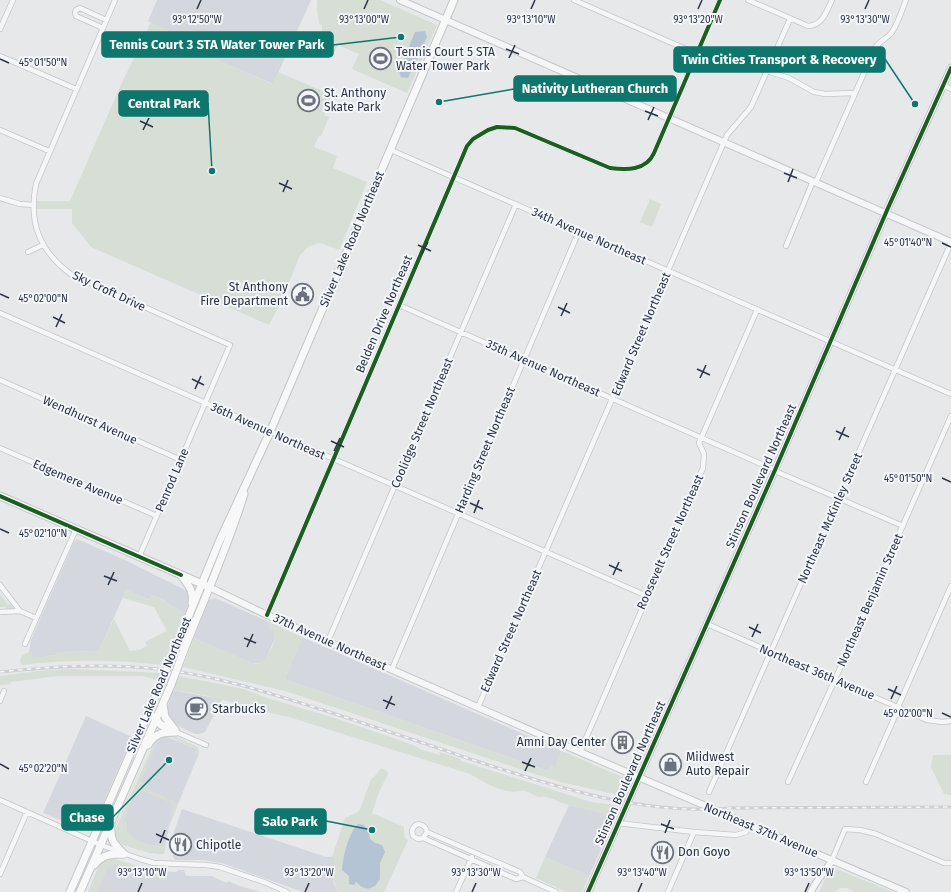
<svg xmlns="http://www.w3.org/2000/svg" width="951" height="892" viewBox="0 0 951 892" font-family="'Fira Sans',sans-serif">
  <style>
    .built { fill: #d4d7dd }
    .green { fill: #d6ded6 }
    .water { fill: #b4c4d5 }
    .lines { fill: none; stroke-linecap: round; stroke-linejoin: round }
    .minor-casing { stroke: #c4c6c8; stroke-width: 6 }
    .tertiary-casing { stroke: #c4c6c8; stroke-width: 8 }
    .secondary-casing { stroke: #c4c6c8; stroke-width: 9 }
    .minor { stroke: #f5f6f7; stroke-width: 4.5 }
    .tertiary { stroke: #f5f6f7; stroke-width: 6 }
    .secondary { stroke: #f8f8f8; stroke-width: 7 }
    .rail-casing { stroke: #cecfd2; stroke-width: 3 }
    .rail { stroke: #f4f6f9; stroke-width: 1.5; stroke-dasharray: 4.5; stroke-linecap: butt }
    .secondary-bridge-casing { stroke: #c4c6c8; stroke-width: 9; stroke-linecap: butt }
    .secondary-bridge { stroke: #f8f8f8; stroke-width: 7 }
    .cycleway-casing { stroke: #f4f6f9; stroke-width: 6 }
    .cycleway { stroke: #1b5e20; stroke-width: 4 }
    .ticks { fill: none; stroke: #2b3445; stroke-width: 1.5 }
    .labels { text-anchor: middle; stroke-width: 4; stroke-linejoin: round; paint-order: stroke }
    .poi-label { font-size: 12px; fill: #2b3445; stroke: #f4f6f9; text-anchor: start }
    .street-label { font-size: 12px; fill: #2b3445; stroke: #f4f6f9 }
    .ticks-label { font-size: 10px; text-anchor: middle; fill: #2b3445; stroke: #f4f6f9; stroke-width: 4; stroke-linejoin: round; paint-order: stroke }
    .leader { fill: none; stroke: #0f766e; stroke-width: 1.5 }
    .callout-dot { fill: #0f766e; stroke: #f4f6f9; stroke-width: 1.5 }
    .callout { fill: #0f766e; stroke: #0f766e; stroke-width: 1.5 }
    .callout-label { font-size: 13px; text-anchor: middle; font-weight: bold; fill: #fff }
  </style>
  <rect width="100%" height="100%" fill="#e6e8ea"/>
  <path class="built" d="M157,0H311L273,84L194,50L190,42L148,21Z
    M77,539L125,560L187,591L190,597L189,603L185,613L170,605L164,600L152,595L150,600L126,590L99,651L56,652V655L33,658L29,652L30,648L31,640L74,542Z
    M215,598L269,622V627L274,631L275,638L266,659L263,662L260,663H251L194,638L209,600Z
    M302,637L562,751L555,767L551,765L548,771L285,679Z
    M172,690L222,699L205,732L199,734H195L174,724L168,719L166,711Z
    M86,716L132,737L93,827L90,830L88,831L43,813Z
    M165,736L196,749L195,753L198,754L199,753L169,826L164,853L163,854L150,853L122,844L117,841L115,836L156,739Z
    M569,805L616,816L589,876L545,857Z
    M182,809L326,857H335L334,864L335,868L334,872L333,882L338,892H303L222,863L203,860H175L173,857L174,832Z
    M101,861L139,867L153,871L176,872L178,870H184L186,876H211L227,883L228,881L240,886L261,892H88Z"/>
  <path class="green" d="M317,0H380L437,25L407,93L352,69L359,54L338,45L334,53L324,49L328,41L322,38V25L319,24L317,9Z
    M151,22L190,42L194,50L272,84L278,72L332,95L324,115L329,117L321,136H319L314,147L337,156L333,168L367,182L339,250L324,244L318,243L308,247L300,255L282,300L269,325L91,247L72,223V209H37V201H70L121,85Z
    M650,199L661,204L652,227L640,222Z
    M126,590L149,600L152,595C164,600 174,607 185,613L164,665C117,660 70,659 23,665L21,664L20,660L22,655L29,652L32,654L33,658L56,655V652L99,651L114,619L130,651L139,650L147,646L145,642L167,631L154,607L123,598Z
    M0,594L8,605L11,603L13,608L11,610H7L6,607H0Z
    M269,622L302,637L285,679L547,771L551,765L555,766L562,751L629,780L630,785L624,792L622,796L561,782L535,774L285,691L183,667L194,638L251,663C254,663 258,664 261,663C267,661 276,641 275,635C274,631 272,629 269,627Z
    M76,669L160,673L157,680L143,676H58L11,682V684L0,685V676L47,670Z
    M179,676L244,689L267,698L338,719L413,745L422,750L440,755L439,752L459,758L461,761L591,802L614,805L619,803L616,816L561,803C556,800 551,798 545,797C543,796 540,797 538,797C533,795 528,790 521,791C515,792 510,792 503,790C491,787 481,780 470,774L289,717L262,711L209,696L174,690Z
    M169,734L198,747L199,753L198,754L195,753L196,749L166,735Z
    M165,736L166,737H163L159,740L151,757L154,760L150,759L141,781L145,783L148,789L177,803L178,805L172,819L170,818L173,809L171,803L143,791L139,795L135,794L124,821L127,822V831C132,840 152,848 161,844L164,846V851L162,854C153,854 122,847 116,840C115,838 115,835 114,833L156,739Z
    M154,739L119,820L113,832L114,829Z
    M933,755H951V795L944,794L931,767Z
    M381,768L387,771L388,774L379,792L372,813L404,827C404,832 403,837 408,840L384,892H338C335,882 331,879 335,868L334,864V858L332,857L345,818L358,812L361,807L371,779L377,774Z
    M545,857L589,876L582,892H566L536,878Z
    M112,858L147,869L164,871L167,879L165,881L161,880L160,878L136,874L114,864L112,868L108,867L97,892H88L103,860Z
    M831,867L893,892H854L847,888H840L835,892H819Z"/>
  <path class="water" d="M425,31L427,37L408,78L401,77L399,71L415,32Z
    M358,824L364,825L369,834L370,839L375,843L382,845L385,852L380,863V879L375,886L368,889L362,887L356,882L354,885L349,884V876L342,870C343,857 348,834 358,824Z"/>
  <g class="lines">
    <defs>
      <path id="minor" d="M115,0L36,184C28,223 40,252 72,275L230,345L139,557
        M574,0L697,54
        M748,0L808,26C823,25 826,12 832,0
        M103,28L76,16L75,13L76,10L80,8L106,20
        M0,29L13,0
        M0,56L76,89
        M767,71L789,78L814,92L825,94L855,93
        M943,85L951,89
        M0,130L49,151
        M391,150L951,394
        M816,182L875,48C879,41 887,39 892,32C898,23 902,10 906,0
        M0,198L20,204L33,205
        M786,246L813,181
        M28,252L43,245
        M399,305L775,470
        M0,313L647,596
        M0,380L181,460
        M0,448L157,516
        M775,471L903,526
        M0,585L20,611
        M0,612L20,611L36,618
        M267,615L467,146L473,139L488,130L497,127L515,128L610,168C626,170 646,171 654,153L720,0
        M707,624L927,720L943,722L951,721
        M328,641L516,204
        M25,644L76,529
        M392,669L579,231
        M0,701L4,691
        M478,707L727,135L751,107L790,19
        M898,707L951,586
        M176,732L206,745
        M580,752L703,468L704,454L699,443L757,310
        M788,782L833,684L951,416
        M866,782L899,707
        M709,792L951,243
        M0,800L101,845L140,859L154,863L206,865L220,867L264,882L287,892
        M618,823L694,832L736,835L746,832L750,825
        M427,832L423,838L418,839L413,836L412,831C415,821 425,823 427,832L520,872L523,877
        M423,838L516,879L523,877L556,892
        M832,860L845,829L860,830L876,834L944,863H951
        M0,874L27,812
        M456,892L472,857
        M668,892L694,832"/>
      <path id="tertiary" d="M400,0L951,242
        M209,587L267,615L580,752L906,892
        M588,892L775,470L888,208L951,68
        M811,892C816,880 826,871 832,860"/>
      <path id="secondary" d="M0,496L209,587
        M181,575C188,585 194,591 192,603
        M172,657L219,542L270,432L454,0
        M181,658C202,603 227,550 244,494
        M163,704L165,717L175,730
        M154,717L161,725L172,730
        M148,745C155,733 163,732 176,732
        M111,825C110,840 113,843 124,854
        M94,865C103,854 111,854 124,854
        M70,892L161,683
        M80,892L171,685"/>
    </defs>
    <use href="#minor" class="minor-casing"/>
    <use href="#tertiary" class="tertiary-casing"/>
    <use href="#secondary" class="secondary-casing"/>
    <use href="#minor" class="minor"/>
    <use href="#tertiary" class="tertiary"/>
    <use href="#secondary" class="secondary"/>
    <defs>
      <path id="rail" d="M0,672C53,666 105,663 158,669C215,675 269,693 323,710C372,726 421,742 470,759C554,786 641,816 731,808L951,807"/>
    </defs>
    <use href="#rail" class="rail-casing"/>
    <use href="#rail" class="rail"/>
    <defs>
      <path id="secondary-bridge" d="M161,683L172,657
        M171,685L181,658"/>
    </defs>
    <use href="#secondary-bridge" class="secondary-bridge-casing"/>
    <use href="#secondary-bridge" class="secondary-bridge"/>
    <defs>
      <path id="cycleway" d="M0,496L181,575
        M267,615L467,146L473,139L488,130L497,127L515,128L610,168C626,170 646,171 654,153L720,0
        M588,892L775,470L888,208L951,68"/>
    </defs>
    <use href="#cycleway" class="cycleway-casing"/>
    <use href="#cycleway" class="cycleway"/>
  </g>
  <path class="ticks" d="M197,9L201,0M364,9L368,0M531,9L535,0M698,9L702,0M865,9L869,0M506,49L519,54M509,58L515,45M0,59L9,63M645,111L658,116M648,120L654,107M140,121L153,127M143,130L149,118M784,173L797,178M788,182L793,169M279,183L292,189M283,192L288,180M942,243L951,247M418,245L431,251M422,254L428,242M0,294L9,298M558,307L570,313M561,316L567,303M53,317L65,323M56,327L62,314M697,369L710,375M700,378L706,365M192,379L204,385M195,389L201,376M836,431L849,437M839,440L845,427M331,441L344,447M334,451L340,438M942,478L951,482M470,503L483,509M474,513L479,500M0,529L9,533M609,565L622,571M613,575L619,562M104,576L117,581M108,585L114,572M749,627L761,633M752,637L758,624M244,638L256,643M247,647L253,634M888,689L901,695M891,699L897,686M383,700L395,705M386,709L392,696M942,713L951,717M522,762L535,767M0,764L9,769M525,771L531,758M661,824L674,829M665,833L670,820M156,834L169,840M160,843L165,830M138,892L142,883M305,892L309,883M472,892L476,883M638,892L642,883M805,892L809,883"/>
  <defs>
    <symbol id="stadium-ring" viewBox="-11 -11 22 22"><circle r="9.5" fill="#f4f6f9" stroke="#6c737f" stroke-width="1.5"/><path d="M0-5a6.5 5 0 1 0 0 10a6.5 5 0 1 0 0-10ZM-3.5-1.8h7v3.6h-7Z" fill="#6c737f"/></symbol>
    <symbol id="civic-ring" viewBox="-11 -11 22 22"><circle r="9.5" fill="#f4f6f9" stroke="#6c737f" stroke-width="1.5"/><path d="M-.6-6.5H3V-4.5H.6V-3L4-1V1h2V6H-6V1h2V-1L-.6-3ZM-1.2 2.5V6h2.4V2.5Z" fill="#6c737f"/></symbol>
    <symbol id="cafe-ring" viewBox="-11 -11 22 22"><circle r="9.5" fill="#f4f6f9" stroke="#6c737f" stroke-width="1.5"/><path d="M-5.5-4.5H6V0H3Q3 3.5 0 3.5H-2.5Q-5.5 3.5-5.5 0ZM3-3.2v2h1.7v-2ZM-6 4.5H4V6H-6Z" fill="#6c737f"/></symbol>
    <symbol id="building-ring" viewBox="-11 -11 22 22"><circle r="9.5" fill="#f4f6f9" stroke="#6c737f" stroke-width="1.5"/><path d="M-4-6H4V6H1V3H-1V6H-4ZM-2.5-4.3h1.7v1.8h-1.7ZM.8-4.3h1.7v1.8H.8ZM-2.5-1h1.7V.8h-1.7ZM.8-1h1.7V.8H.8Z" fill="#6c737f"/></symbol>
    <symbol id="shop-ring" viewBox="-11 -11 22 22"><circle r="9.5" fill="#f4f6f9" stroke="#6c737f" stroke-width="1.5"/><path d="M-5-2.5h2.3a2.7 3.5 0 0 1 5.4 0H5L5.5 6h-11ZM-1.5-2.5h3a1.5 2.3 0 0 0-3 0Z" fill="#6c737f"/></symbol>
    <symbol id="restaurant-ring" viewBox="-11 -11 22 22"><circle r="9.5" fill="#f4f6f9" stroke="#6c737f" stroke-width="1.5"/><path d="M-5-6h1v4h1v-4h1v4h1v-4h1v5L-1.5 .5V6h-2V.5L-5-1ZM5-6V6H3V1.5H1.5Q1.5-4 5-6Z" fill="#6c737f"/></symbol>
  </defs>
  <g fill-rule="evenodd">
    <use href="#stadium-ring" x="368" y="46" width="25" height="25"/>
    <use href="#stadium-ring" x="296" y="88" width="25" height="25"/>
    <use href="#civic-ring" x="290" y="282" width="25" height="25"/>
    <use href="#cafe-ring" x="184" y="696" width="25" height="25"/>
    <use href="#building-ring" x="610" y="730" width="25" height="25"/>
    <use href="#shop-ring" x="658" y="752" width="25" height="25"/>
    <use href="#restaurant-ring" x="168" y="832" width="25" height="25"/>
    <use href="#restaurant-ring" x="650" y="840" width="25" height="25"/>
  </g>
  <g class="labels">
    <g class="poi-label">
      <text x="396" y="56">Tennis Court 5 STA<tspan x="396" dy="14">Water Tower Park</tspan></text>
      <text x="324" y="97">St. Anthony<tspan x="324" dy="14">Skate Park</tspan></text>
      <text x="288" y="291" text-anchor="end">St Anthony<tspan x="288" dy="14">Fire Department</tspan></text>
      <text x="212" y="713">Starbucks</text>
      <text x="606" y="746" text-anchor="end">Amni Day Center</text>
      <text x="686" y="761">Miidwest<tspan x="686" dy="14">Auto Repair</tspan></text>
      <text x="196" y="849">Chipotle</text>
      <text x="678" y="856">Don Goyo</text>
    </g>
    <g class="street-label">
      <text transform="translate(589 236) rotate(24)" y="4">34th Avenue Northeast</text>
      <text transform="translate(352 239) rotate(-67)" y="4">Silver Lake Road Northeast</text>
      <text transform="translate(109 291) rotate(25)" y="4">Sky Croft Drive</text>
      <text transform="translate(384 314) rotate(-67)" y="4">Belden Drive Northeast</text>
      <text transform="translate(641 334) rotate(-67)" y="4">Edward Street Northeast</text>
      <text transform="translate(543 368) rotate(24)" y="4">35th Avenue Northeast</text>
      <text transform="translate(90 420) rotate(24)" y="4">Wendhurst Avenue</text>
      <text transform="translate(422 423) rotate(-67)" y="4">Coolidge Street Northeast</text>
      <text transform="translate(268 431) rotate(24)" y="4">36th Avenue Northeast</text>
      <text transform="translate(485 450) rotate(-67)" y="4">Harding Street Northeast</text>
      <text transform="translate(761 476) rotate(-66)" y="4">Stinson Boulevard Northeast</text>
      <text transform="translate(172 480) rotate(-67)" y="4">Penrod Lane</text>
      <text transform="translate(78 482) rotate(23)" y="4">Edgemere Avenue</text>
      <text transform="translate(830 518) rotate(-66)" y="4">Northeast McKinley Street</text>
      <text transform="translate(670 542) rotate(-66)" y="4">Roosevelt Street Northeast</text>
      <text transform="translate(870 600) rotate(-66)" y="4">Northeast Benjamin Street</text>
      <text transform="translate(511 631) rotate(-66)" y="4">Edward Street Northeast</text>
      <text transform="translate(330 642) rotate(24)" y="4">37th Avenue Northeast</text>
      <text transform="translate(817 672) rotate(23)" y="4">Northeast 36th Avenue</text>
      <text transform="translate(159 685) rotate(-67)" y="4">Silver Lake Road Northeast</text>
      <text transform="translate(630 773) rotate(-66)" y="4">Stinson Boulevard Northeast</text>
      <text transform="translate(761 830) rotate(23)" y="4">Northeast 37th Avenue</text>
    </g>
  </g>
  <g class="ticks-label">
    <text x="197" y="23">93°12'50"W</text>
    <text x="364" y="23">93°13'00"W</text>
    <text x="531" y="23">93°13'10"W</text>
    <text x="698" y="23">93°13'20"W</text>
    <text x="865" y="23">93°13'30"W</text>
    <text x="43" y="66">45°01'50"N</text>
    <text x="908" y="246">45°01'40"N</text>
    <text x="43" y="302">45°02'00"N</text>
    <text x="908" y="482">45°01'50"N</text>
    <text x="43" y="537">45°02'10"N</text>
    <text x="908" y="717">45°02'00"N</text>
    <text x="43" y="772">45°02'20"N</text>
    <text x="142" y="876">93°13'10"W</text>
    <text x="309" y="876">93°13'20"W</text>
    <text x="476" y="876">93°13'30"W</text>
    <text x="642" y="876">93°13'40"W</text>
    <text x="809" y="876">93°13'50"W</text>
  </g>
  <path class="leader" d="M401 37L333 45M915 104L885 59M439 102L514 89M212 171L208 103M169 760L113 817M372 830L326 821"/>
  <g class="callout-dot">
    <circle cx="401" cy="37" r="4"/>
    <circle cx="915" cy="104" r="4"/>
    <circle cx="439" cy="102" r="4"/>
    <circle cx="212" cy="171" r="4"/>
    <circle cx="169" cy="760" r="4"/>
    <circle cx="372" cy="830" r="4"/>
  </g>
  <g class="callout">
    <rect x="102" y="32" width="231" height="25" rx="4"/>
    <rect x="674" y="47" width="211" height="25" rx="4"/>
    <rect x="514" y="76" width="162" height="25" rx="4"/>
    <rect x="119" y="91" width="89" height="25" rx="4"/>
    <rect x="62" y="805" width="51" height="25" rx="4"/>
    <rect x="255" y="809" width="71" height="25" rx="4"/>
  </g>
  <g class="callout-label">
    <text x="217" y="49">Tennis Court 3 STA Water Tower Park</text>
    <text x="779" y="64">Twin Cities Transport &amp; Recovery</text>
    <text x="595" y="93">Nativity Lutheran Church</text>
    <text x="164" y="108">Central Park</text>
    <text x="87" y="822">Chase</text>
    <text x="290" y="826">Salo Park</text>
  </g>
</svg>
